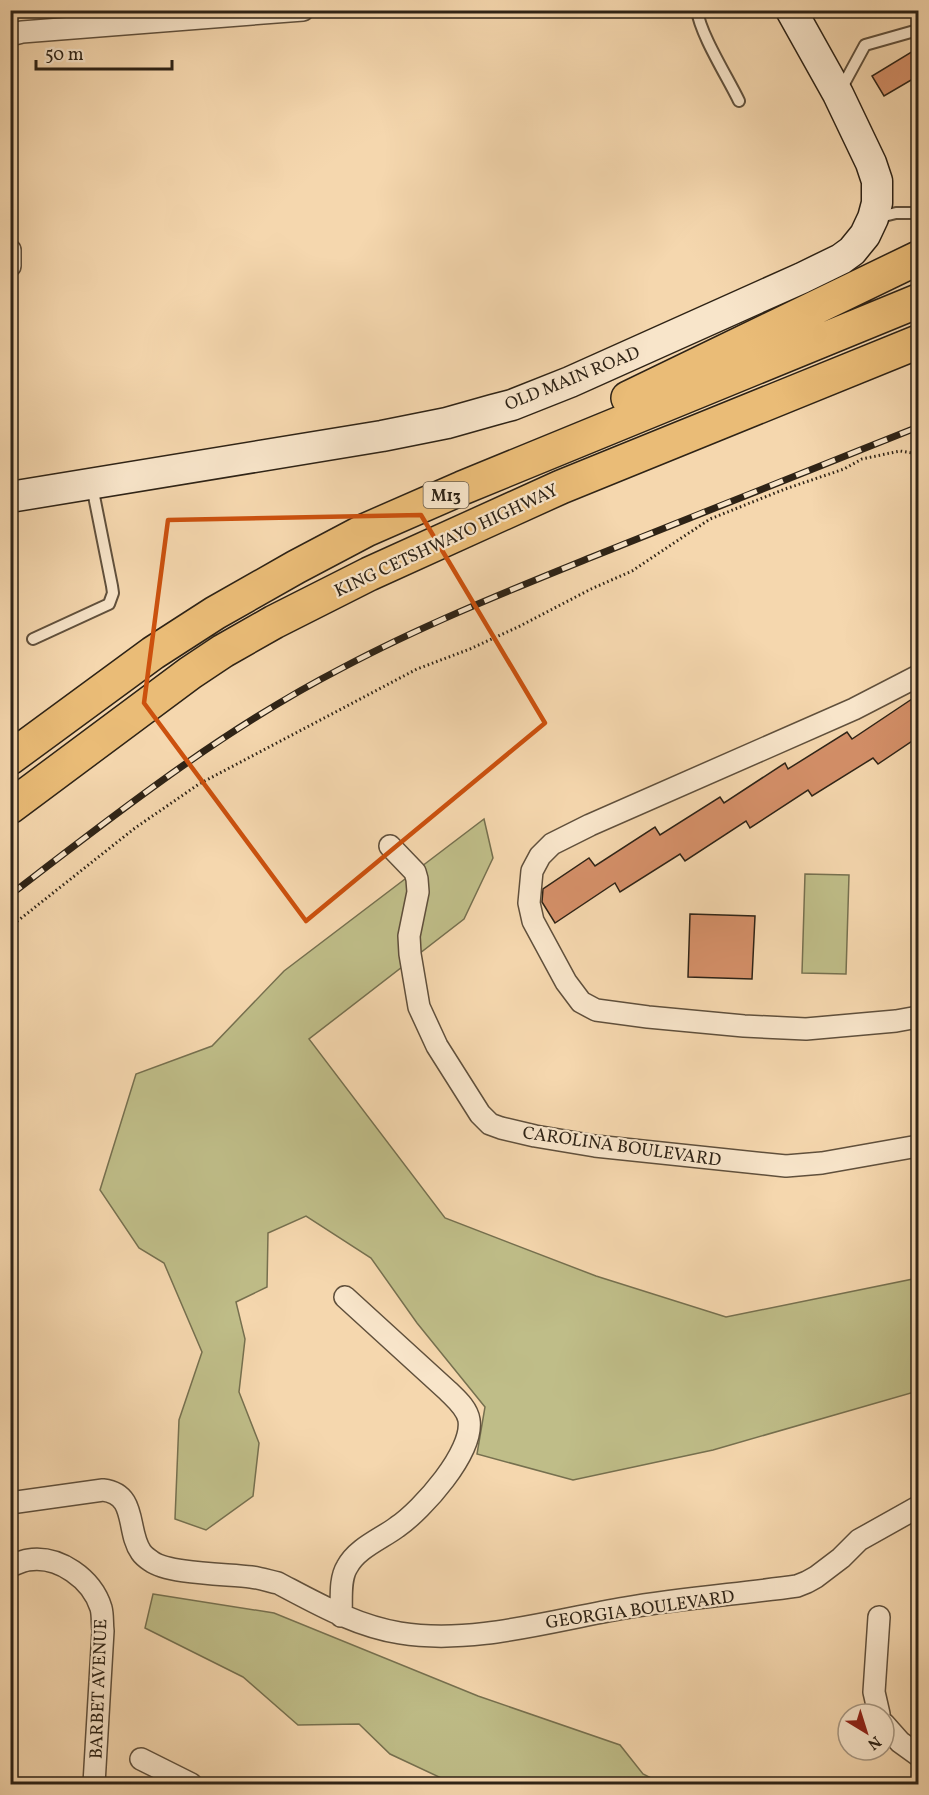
<svg xmlns="http://www.w3.org/2000/svg" width="929" height="1795" viewBox="0 0 929 1795" font-family="Vollkorn,serif">
  <style>
    .green { fill: #bfbd88; stroke: #76704f; stroke-width: 1.5 }
    .building { fill: #d59069; stroke: #2e2316; stroke-width: 1.5 }
    .lines { fill: none; stroke-linecap: round; stroke-linejoin: round }
    .lane-casing { stroke: #60503c; stroke-width: 14 }
    .street-casing { stroke: #60503c; stroke-width: 24 }
    .secondary-casing { stroke: #2e2316; stroke-width: 33 }
    .highway-casing { stroke: #2e2316; stroke-width: 36 }
    .path { stroke: #2e2316; stroke-width: 3; stroke-dasharray: 1.5 3; stroke-linecap: butt }
    .lane { stroke: #f8e5ca; stroke-width: 10 }
    .street { stroke: #f8e5ca; stroke-width: 21 }
    .secondary { stroke: #f8e5ca; stroke-width: 30 }
    .highway { stroke: #eabc77; stroke-width: 33 }
    .rail-casing { stroke: #2e2316; stroke-width: 7 }
    .rail { stroke: #f8e5ca; stroke-width: 4.5; stroke-dasharray: 14; stroke-linecap: butt }
    .marked { fill: none; stroke: #cc510e; stroke-width: 4.5; stroke-linejoin: round }
    .labels { text-anchor: middle; stroke-width: 4.5; stroke-linejoin: round; paint-order: stroke }
    .shield { fill: #f8e5ca; stroke: #6b5d4c; stroke-width: 1.5 }
    .shield-label { font-size: 16px; font-weight: bold; fill: #2e2316 }
    .street-label { font-size: 18px; fill: #2e2316; stroke: #f8e5ca }
  </style>
  <rect width="100%" height="100%" fill="#f5d7ae"/>
  <filter id="stains"><feTurbulence type="fractalNoise" baseFrequency=".00333" numOctaves="4"/><feColorMatrix values="0 0 0 0 .2 0 0 0 0 .09 0 0 0 0 .02 0 0 0 .5 -.17"/></filter>
  <radialGradient id="worn" r=".72"><stop offset=".6" stop-color="#630" stop-opacity="0"/><stop offset="1" stop-color="#630" stop-opacity=".3"/></radialGradient>
  <path class="green" d="M484,819L493,858L464,919L309,1039L445,1218L596,1276L726,1317L918,1278V1391L713,1450L573,1480L477,1454L485,1407L417,1323L371,1258L306,1216L268,1233L267,1287L236,1302L245,1339L239,1392L259,1443L253,1496L206,1530L175,1519L179,1420L202,1352L164,1263L139,1248L100,1190L136,1074L212,1046L284,971Z
    M805,874L849,875L846,974L802,973Z
    M153,1594L274,1613L478,1696L620,1745L643,1774L663,1784H454L390,1754L359,1724L298,1725L243,1677L145,1628Z"/>
  <path class="building" d="M918,48V76L884,96L872,76Z
    M912,699L918,710V737L878,764L873,758L812,796L808,790L750,828L746,821L685,861L680,854L620,892L615,883L555,923L542,902L543,889L589,858L595,866L655,827L660,835L720,797L724,803L785,763L788,769L847,732L852,739Z
    M690,914L755,916L752,979L688,977Z"/>
  <g class="lines">
    <defs>
      <path id="lane" d="M697,10C700,34 728,78 739,101
        M840,91L865,45L918,30
        M876,218L896,213H918
        M33,639L109,604L113,593L112,586L92,486"/>
      <path id="street" d="M10,35L22,32L303,10
        M10,250V266
        M918,676L854,709L590,825L552,844L540,856L532,871L529,903L533,921L566,982L581,1002L596,1010L648,1017L744,1026L806,1029L896,1021L918,1017
        M390,846L415,872L417,879L418,892L409,936L410,954L419,1007L437,1046L480,1114L490,1124L501,1128L535,1136L595,1146L786,1166L822,1163L918,1146
        M10,1503L103,1490C138,1494 126,1531 141,1552C143,1555 148,1559 151,1561C168,1574 228,1574 251,1577C260,1578 269,1581 278,1583C318,1604 356,1626 400,1633C473,1645 553,1620 625,1608C682,1598 740,1594 797,1586L807,1582L816,1577L841,1558L859,1540L918,1507
        M10,1566C16,1564 22,1561 28,1560C59,1555 92,1579 101,1608C103,1615 102,1624 103,1631L94,1784
        M341,1616C342,1600 339,1580 347,1567C357,1548 381,1539 397,1527C422,1510 474,1452 469,1420C467,1408 456,1399 448,1391L345,1297
        M879,1714L874,1692L879,1617
        M884,1724L900,1742L918,1755
        M141,1759L191,1784"/>
      <path id="secondary" d="M10,497L382,436L447,423L493,410L512,405L570,382L802,278L841,259L852,251L865,235L873,218L877,203V181L871,163L838,94L791,10"/>
      <path id="highway" d="M628,398L918,258
        M10,758L153,653L215,613L296,567L366,530L462,488L918,301
        M10,807L190,673L223,651L274,622L369,574L561,487L918,342"/>
    </defs>
    <use href="#lane" class="lane-casing"/>
    <use href="#street" class="street-casing"/>
    <use href="#secondary" class="secondary-casing"/>
    <use href="#highway" class="highway-casing"/>
    <path class="path" d="M10,927L135,828L199,784L417,669L470,649L518,627L591,589L632,571L710,519L785,489L844,469L862,459L900,451L918,454"/>
    <use href="#lane" class="lane"/>
    <use href="#street" class="street"/>
    <use href="#secondary" class="secondary"/>
    <use href="#highway" class="highway"/>
    <defs>
      <path id="rail" d="M10,895C117,813 222,730 342,668C423,625 508,591 592,557C701,513 810,470 918,427"/>
    </defs>
    <use href="#rail" class="rail-casing"/>
    <use href="#rail" class="rail"/>
  </g>
  <path class="marked" d="M421,515L545,723L306,921L144,703L168,520Z"/>
  <g class="labels">
    <rect class="shield" x="423.5" y="482" width="45" height="26" rx="4.5"/>
    <g class="shield-label">
      <text x="446" y="501">M13</text>
    </g>
    <g class="street-label">
      <text transform="translate(572 378) rotate(-22)" y="6">OLD MAIN ROAD</text>
      <text transform="translate(446 540) rotate(-25)" y="6">KING CETSHWAYO HIGHWAY</text>
      <text transform="translate(622 1146) rotate(8)" y="6">CAROLINA BOULEVARD</text>
      <text transform="translate(640 1609) rotate(-8)" y="6">GEORGIA BOULEVARD</text>
      <text transform="translate(98 1689) rotate(-88)" y="6">BARBET AVENUE</text>
    </g>
  </g>
  <rect width="929" height="1795" fill="none" stroke="#f5d7ae" stroke-width="36"/>
  <rect x="12" y="12" width="905" height="1771" fill="none" stroke="#2e2316" stroke-width="3"/>
  <rect x="18" y="18" width="893" height="1759" fill="none" stroke="#2e2316" stroke-width="1.5"/>
  <g transform="translate(866 1732) rotate(142)"><circle r="28" fill="#f8e5ca" stroke="#a79782" stroke-width="1.5"/>
  <path d="M0-4.5L10 22L0 15L-10 22Z" fill="#8f2418"/>
  <text y="-9" font-size="16" font-weight="bold" text-anchor="middle" fill="#2e2316">N</text>
  </g>
  <path d="M36 60v9h136v-9" fill="none" stroke="#2e2316" stroke-width="3"/>
  <text x="45" y="60" font-size="18" fill="#2e2316" stroke="#f8e5ca" stroke-width="4.5" paint-order="stroke">50 m</text>
  <rect width="100%" height="100%" filter="url(#stains)"/>
  <rect width="100%" height="100%" fill="url(#worn)"/>
</svg>
